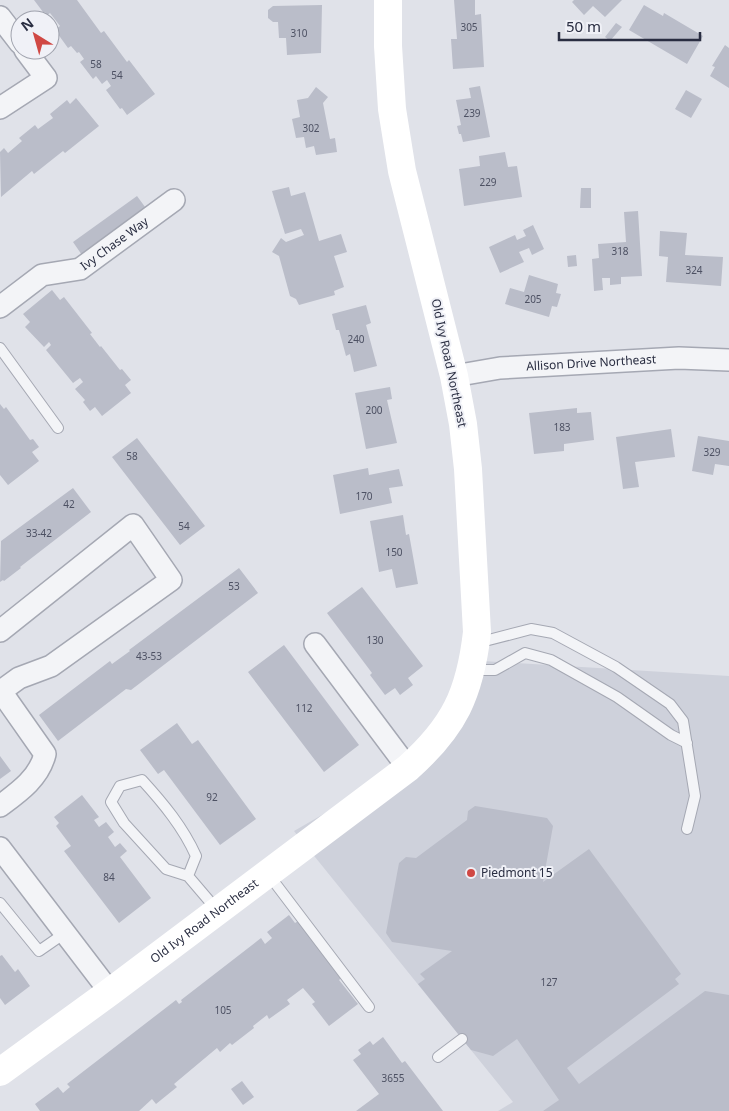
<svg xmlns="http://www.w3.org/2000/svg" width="729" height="1111" viewBox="0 0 729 1111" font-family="'Noto Sans',sans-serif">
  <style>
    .built { fill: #ced1db }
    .building { fill: #babdc9 }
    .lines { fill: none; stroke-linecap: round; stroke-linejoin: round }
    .lane-casing { stroke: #a5a8b3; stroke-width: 12 }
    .street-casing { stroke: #a5a8b3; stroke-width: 24 }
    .lane { stroke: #f3f4f7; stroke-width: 10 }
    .street { stroke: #f3f4f7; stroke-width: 21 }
    .secondary { stroke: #fff; stroke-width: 28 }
    .poi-dot { fill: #d04844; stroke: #f0f1f7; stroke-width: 2 }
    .labels { text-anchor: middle; stroke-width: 4; stroke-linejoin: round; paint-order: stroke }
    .number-label { font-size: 10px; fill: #4d5163 }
    .street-label { font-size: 12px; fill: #292d41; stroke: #f0f1f7 }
    .poi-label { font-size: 12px; fill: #292d41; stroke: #f0f1f7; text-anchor: start }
  </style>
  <rect width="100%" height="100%" fill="#e0e2e9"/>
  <path class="built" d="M483,661L729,676V1111H498L513,1102L294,831L442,746Z"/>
  <path class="building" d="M34,0H77L101,33L104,31L127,62L129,60L155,94L127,115L122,108L120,109L106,90L111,86L107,80L102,84L96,76L93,79L80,62L84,59L79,52L77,53L71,46L68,48L55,30L60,26L50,13L46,16Z
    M454,0H475V15L481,14L484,67L453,69L451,39H457Z
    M574,0H622L605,17L593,6L584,15L572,2Z
    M322,5L321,53L287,55L286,38H279L278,22H273L268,18V10L273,6Z
    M644,5L663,16L664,13L703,36L687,64L629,30Z
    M616,23L622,27L610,41L605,37Z
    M725,45L729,48V88L710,76L715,67L712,66Z
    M480,86L490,137L463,142L461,134H459L457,126L461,125L456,100L471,98L469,88Z
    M316,87L328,97L323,103L330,139L335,138L337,152L316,155L314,146L306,148L304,137L296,138L292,119L300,117L297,100L308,98Z
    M686,90L702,99L691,118L675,109Z
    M76,98L99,126L65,153L63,151L34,174L32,171L1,197L0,152L4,148L8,153L22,141L19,138L35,125L38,129L53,118L50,114L67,100L70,104Z
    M505,152L508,167L517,166L522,197L464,206L459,169L480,166L479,156Z
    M289,187L291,196L305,192L319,241L341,234L347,252L334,256L344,287L334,291L335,295L299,305L296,299L290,296L279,256L272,252L281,238L286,242L304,235L301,229L285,234L272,191Z
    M581,188H591V208H580Z
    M137,196L148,211L84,258L73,242Z
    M638,211L642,276L621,277V284L610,285V278H602L603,290L594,291L592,259L599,258L598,244L626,242L624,212Z
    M533,225L544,249L532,255L529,248L519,252L524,262L500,273L489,247L515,235L517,240L526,236L523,230Z
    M660,231L687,233L685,255L723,257L721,286L666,282L668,257L659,256Z
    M576,255L577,266L568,267L567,256Z
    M529,275L558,284L556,293L561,294L557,307L552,306L549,317L505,304L510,288L524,292Z
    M52,290L60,300L64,297L92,333L90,334L100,347L101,346L120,370L122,369L131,380L125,385L131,393L102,416L95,407L90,411L83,402L85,400L75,389L83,382L80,378L73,383L46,350L51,345L49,342L44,347L25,327L30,322L23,314Z
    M366,305L371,323L366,325L377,366L354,372L350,354L346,356L339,330H336L332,314Z
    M390,387L392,399L387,400L397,443L366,449L355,393Z
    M0,404L4,409L6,407L30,440L33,439L39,447L32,452L39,461L8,485L0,475Z
    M577,408V413L591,412L594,440L564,444V451L534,454L529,413Z
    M671,429L675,457L635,462L639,487L623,489L616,437Z
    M698,436L729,441V466L715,464L713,475L692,471Z
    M137,438L205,526L180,545L112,457Z
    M368,468L369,475L399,469L403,486L389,488L392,503L340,514L333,475Z
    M73,488L91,512L20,567L21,568L4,581L3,580L0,582L1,541Z
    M403,515L406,535L409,534L418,584L396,588L392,569L379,572L370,521Z
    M239,568L258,593L131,690L126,689L58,741L39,715L110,661L112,664L130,651L129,650Z
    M362,587L423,666L408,678L413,685L400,695L395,688L385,695L370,675L372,673L327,613Z
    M284,645L359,745L324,772L248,672Z
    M177,723L192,744L198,740L256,819L220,845L164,770L158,774L140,750Z
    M0,756L11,771L0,779Z
    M82,795L99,817L94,820L99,827L106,822L114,832L108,837L115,847L120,843L127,851L120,857L151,898L119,923L64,851L71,846L56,826L59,823L54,817Z
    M475,806L547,818L553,826L543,882L589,849L681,974L675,979L679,984L567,1068L579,1084L705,991L729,995V1111H543L559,1100L517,1039L493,1056L471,1050L418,984L425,979L420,974L452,951L392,942L386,933L399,863L406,857L416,858L467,820L468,811Z
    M289,915L295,923L300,920L344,976L339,980L358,1004L329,1026L312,1004L315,1002L303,988L287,1000L290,1004L269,1019L267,1015L253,1026L254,1028L232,1045L230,1043L220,1052L217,1048L211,1053L174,1084L177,1087L156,1104L152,1099L139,1111H40L35,1104L58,1087L63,1093L70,1087L67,1084L176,1000L179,1004L182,1002L181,1000L261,938L265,944L272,938L267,932Z
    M2,955L15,972L18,969L30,986L5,1005L0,998V956Z
    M383,1037L402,1063L405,1061L443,1111H356L379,1094L353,1060L361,1054L358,1050L370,1041L373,1045Z
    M242,1081L254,1097L243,1105L231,1089Z"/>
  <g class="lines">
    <defs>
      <path id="lane" d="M0,348L58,428
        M477,643L531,629L553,633L616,667L670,704L683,721L695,796L687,829
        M472,670H495L525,653L551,660L617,697L671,735L687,743
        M269,872L275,883L369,1007
        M188,876L196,856C183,827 163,803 142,780L120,786L111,802L124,823L166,869L188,876L217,910
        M0,903L39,951L65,933
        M438,1057L462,1039"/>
      <g id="street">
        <path d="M0,17L20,43"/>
        <path d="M0,108L46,78L25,50"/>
        <path id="s1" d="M0,307L42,275L80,269L174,200"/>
        <path id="s2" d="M454,376L500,368L679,358L729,360"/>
        <path d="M0,631L133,525L171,580L51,666L19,678L1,691"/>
        <path d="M315,644L408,768"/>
        <path d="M0,690L45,754C39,778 19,792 0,806"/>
        <path d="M0,848L110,992"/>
      </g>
    </defs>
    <use href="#lane" class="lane-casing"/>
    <use href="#street" class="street-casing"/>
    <use href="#lane" class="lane"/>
    <use href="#street" class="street"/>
    <path class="secondary" id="s3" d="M0,1072L110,992L408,768C454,727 470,694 477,632L468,469L463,424L454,376L402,171L392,109L388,46V0"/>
  </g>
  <circle class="poi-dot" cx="471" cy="873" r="5"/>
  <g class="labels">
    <g class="number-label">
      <text x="469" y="31">305</text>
      <text x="299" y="37">310</text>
      <text x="96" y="68">58</text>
      <text x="117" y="79">54</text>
      <text x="472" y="117">239</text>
      <text x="311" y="132">302</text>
      <text x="488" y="186">229</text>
      <text x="620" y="255">318</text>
      <text x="694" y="274">324</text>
      <text x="533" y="303">205</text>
      <text x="356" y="343">240</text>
      <text x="374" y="414">200</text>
      <text x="562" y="431">183</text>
      <text x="712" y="456">329</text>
      <text x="132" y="460">58</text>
      <text x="364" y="500">170</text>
      <text x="69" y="508">42</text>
      <text x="184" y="530">54</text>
      <text x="39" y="537">33-42</text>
      <text x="394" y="556">150</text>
      <text x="234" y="590">53</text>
      <text x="375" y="644">130</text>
      <text x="149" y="660">43-53</text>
      <text x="304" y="712">112</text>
      <text x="212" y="801">92</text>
      <text x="109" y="881">84</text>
      <text x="549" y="986">127</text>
      <text x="223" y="1014">105</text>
      <text x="393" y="1082">3655</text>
    </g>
    <g class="street-label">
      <text dy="4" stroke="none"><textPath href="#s1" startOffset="134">Ivy Chase Way</textPath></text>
      <text transform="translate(449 363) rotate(78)" y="4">Old Ivy Road Northeast</text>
      <text dy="4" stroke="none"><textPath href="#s2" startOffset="138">Allison Drive Northeast</textPath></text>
      <text dy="4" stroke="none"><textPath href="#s3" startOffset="254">Old Ivy Road Northeast</textPath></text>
    </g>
    <g class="poi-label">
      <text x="481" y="877">Piedmont 15</text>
    </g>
  </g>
  <g transform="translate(35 35) rotate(323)"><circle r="24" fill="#f0f1f7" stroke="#a0a3ae"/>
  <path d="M0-4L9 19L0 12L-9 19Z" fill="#d04844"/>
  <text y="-8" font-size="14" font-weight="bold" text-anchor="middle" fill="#292d41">N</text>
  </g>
  <path d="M559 32v8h141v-8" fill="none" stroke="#292d41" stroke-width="2.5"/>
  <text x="566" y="32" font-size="15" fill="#292d41" stroke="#f0f1f7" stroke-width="4" paint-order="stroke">50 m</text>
</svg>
